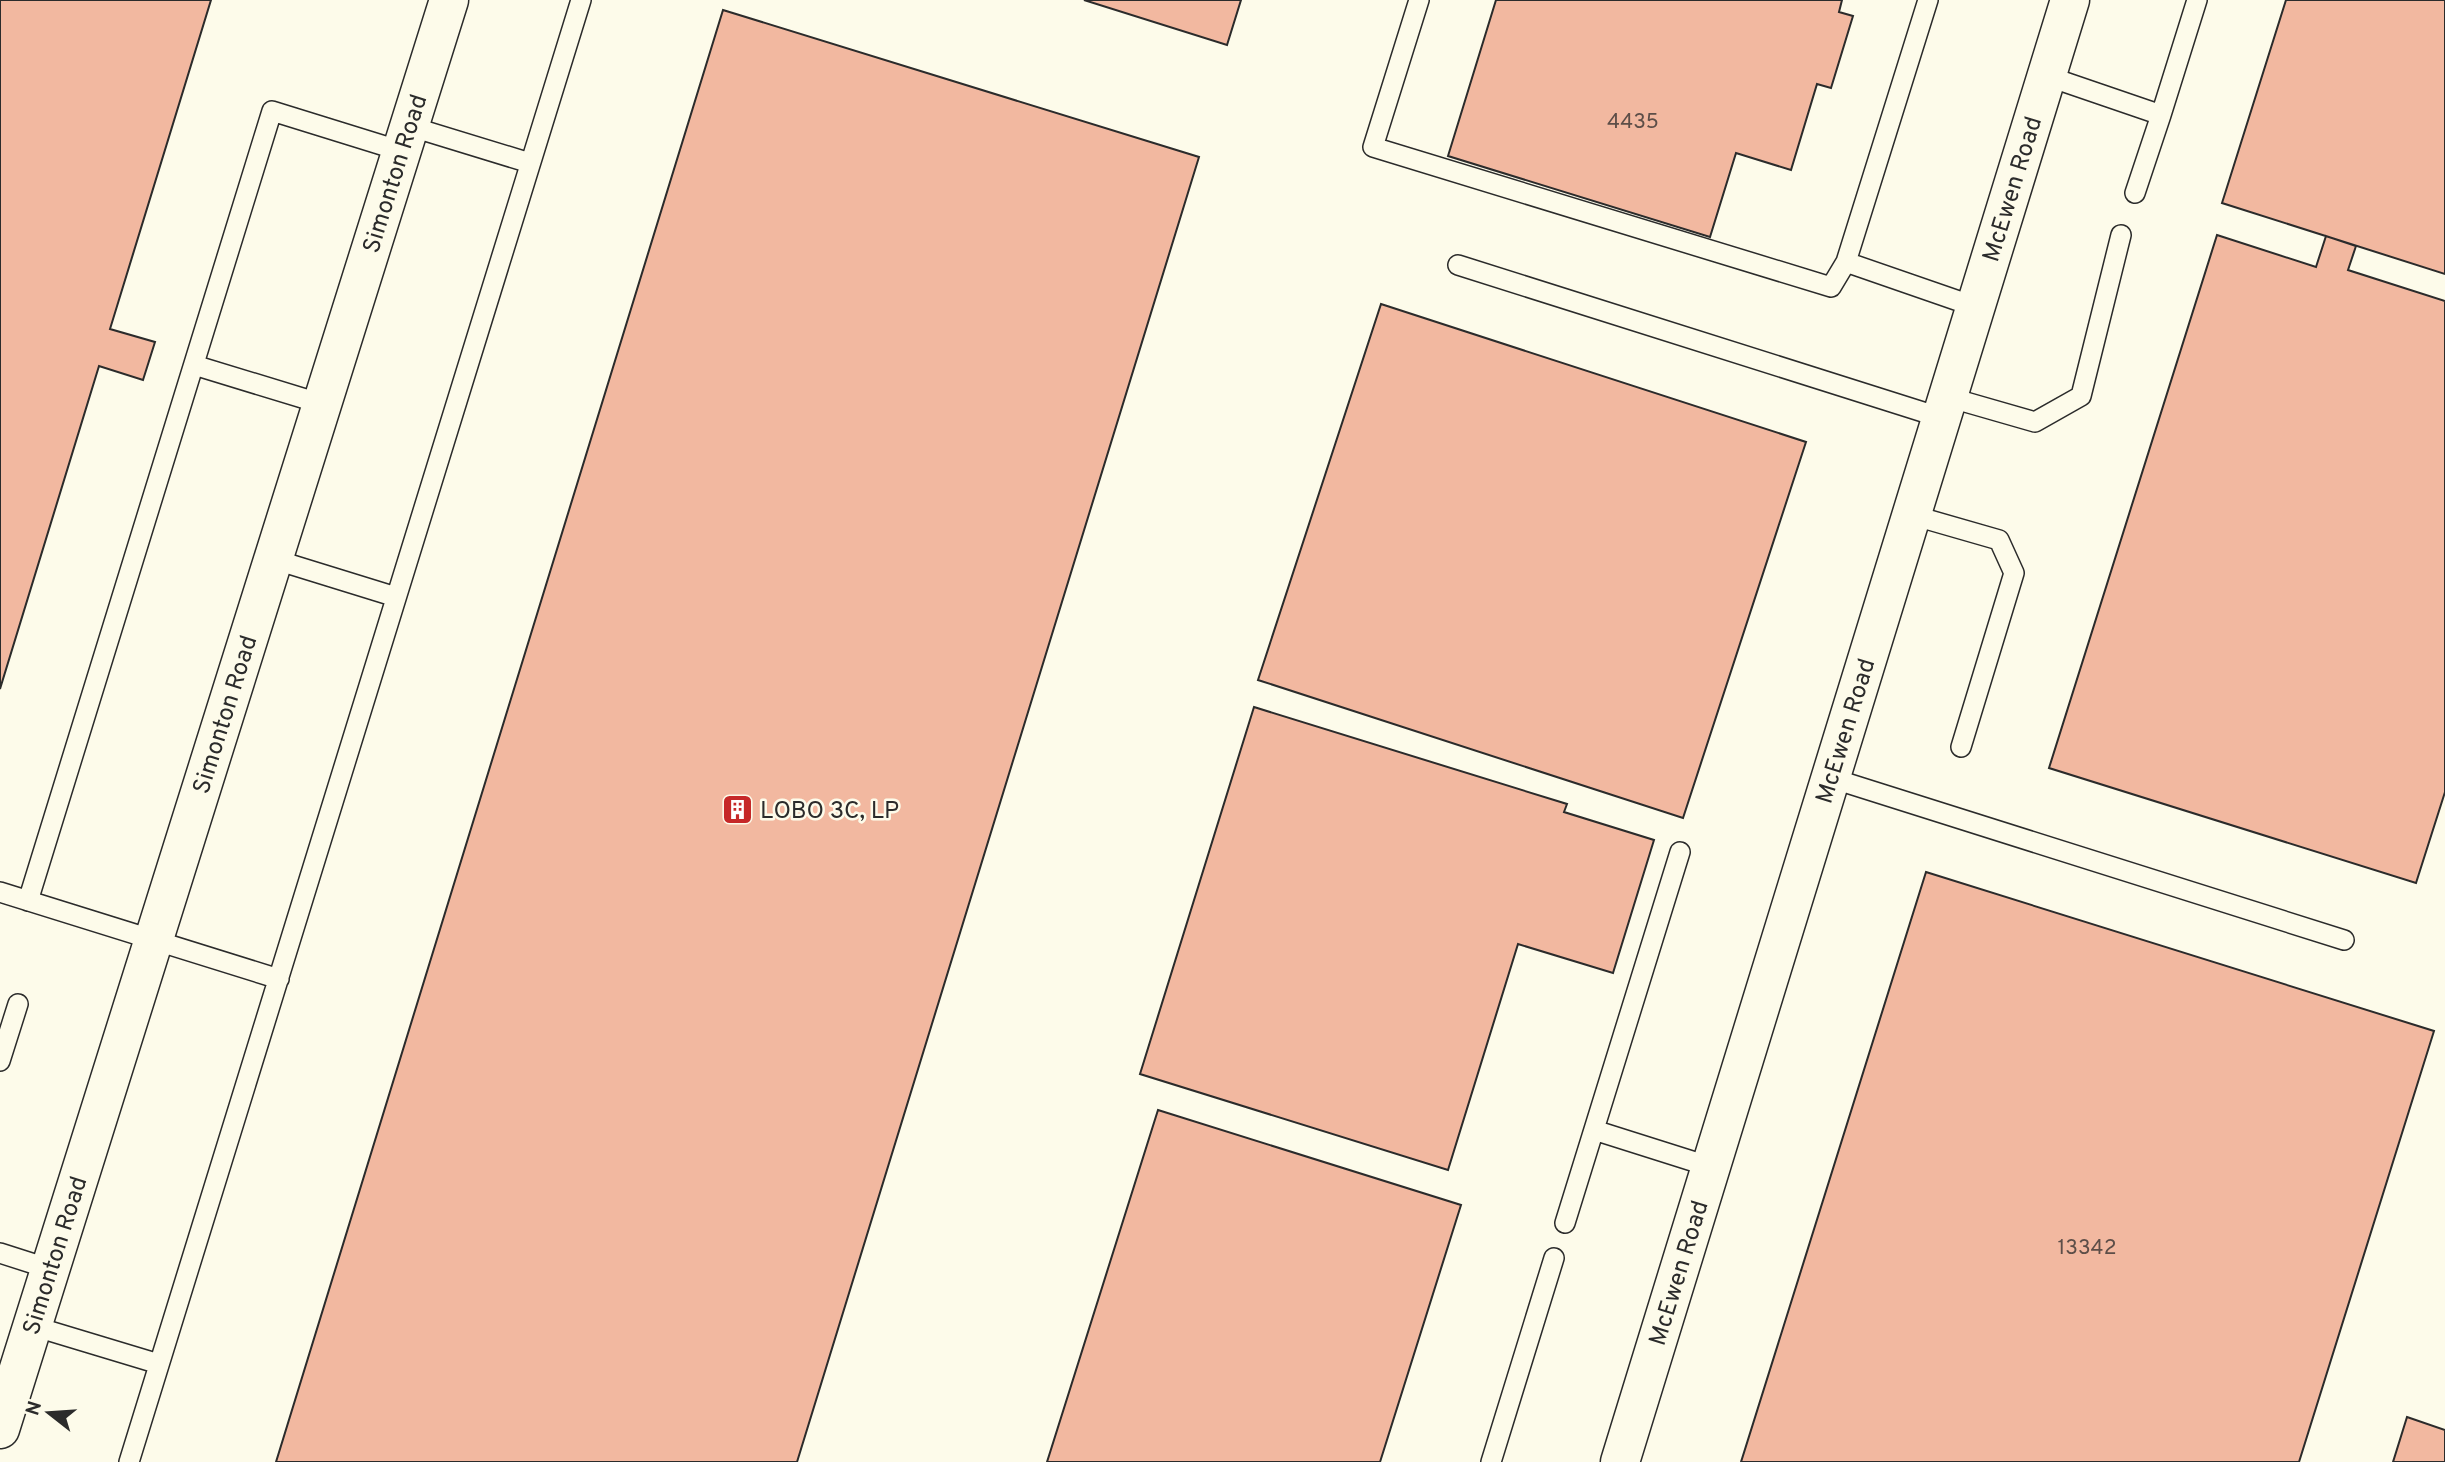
<svg xmlns="http://www.w3.org/2000/svg" width="2445" height="1462" viewBox="0 0 2445 1462" font-family="Overpass,sans-serif">
  <style>
    .building { fill: #f2b8a0; stroke: #2b2b2b; stroke-width: 2 }
    .lines { fill: none; stroke-linecap: round; stroke-linejoin: round }
    .lane-casing { stroke: #2b2b2b; stroke-width: 22 }
    .street-casing { stroke: #2b2b2b; stroke-width: 41 }
    .lane { stroke: #fdfbea; stroke-width: 19 }
    .street { stroke: #fdfbea; stroke-width: 38 }
    .labels { text-anchor: middle; stroke-width: 5; stroke-linejoin: round; paint-order: stroke }
    .number-label { font-size: 21px; fill: #5d4e48 }
    .street-label { font-size: 24px; fill: #2b2b2b; stroke: #fdfbea }
    .poi-label { font-size: 24px; fill: #2b2b2b; stroke: #fdfbea; text-anchor: start }
  </style>
  <rect width="100%" height="100%" fill="#fdfbea"/>
  <path class="building" d="M0,0H211L110,329L155,342L143,380L99,366L0,689Z
    M1084,0H1241L1227,45Z
    M1496,0H1842L1839,12L1853,16L1831,88L1817,84L1791,170L1736,153L1710,237L1448,156Z
    M2286,0H2445V274L2222,203Z
    M723,10L1199,157L797,1462H276Z
    M2217,235L2316,267L2326,236L2356,246L2348,270L2445,301V792L2416,883L2049,768Z
    M1381,304L1806,442L1683,818L1258,680Z
    M1254,707L1567,804L1564,812L1654,840L1613,973L1518,944L1448,1170L1140,1074Z
    M1926,872L2434,1031L2299,1462H1741Z
    M1158,1110L1461,1205L1380,1462H1047Z
    M2407,1417L2445,1430V1462H2393Z"/>
  <g class="lines">
    <defs>
      <path id="lane" d="M1419,0L1373,147L1831,287L1846,262L1976,307
        M2047,76L2161,115L2197,0
        M409,126L530,163
        M2135,193L2161,115
        M1846,262L1928,0
        M1458,265L1942,418
        M194,365L322,404
        M1948,397L2035,422L2081,396L2121,235
        M1912,515L1999,540L2014,573L1961,747
        M273,559L396,597
        M1831,778L2344,940
        M0,892L279,979
        M28,901L272,111L401,151
        M0,1061L18,1004
        M1594,1130L1711,1167
        M1565,1223L1680,852
        M0,1253L50,1269
        M33,1326L159,1364
        M129,1462L581,0
        M1491,1462L1554,1258"/>
      <g id="street">
        <path id="s1" d="M0,1429L449,0"/>
        <path id="s2" d="M1620,1462L2070,0"/>
      </g>
    </defs>
    <use href="#lane" class="lane-casing"/>
    <use href="#street" class="street-casing"/>
    <use href="#lane" class="lane"/>
    <use href="#street" class="street"/>
  </g>
  <defs>
    <symbol id="building-square" viewBox="-11 -11 22 22"><rect x="-9" y="-9" width="18" height="18" rx="4" fill="#c62828" stroke="#fdfbea"/><path d="M-4-6H4V6H1V3H-1V6H-4ZM-2.5-4.3h1.7v1.8h-1.7ZM.8-4.3h1.7v1.8H.8ZM-2.5-1h1.7V.8h-1.7ZM.8-1h1.7V.8H.8Z" fill="#fff"/></symbol>
  </defs>
  <g fill-rule="evenodd">
    <use href="#building-square" x="720" y="792" width="35" height="35"/>
  </g>
  <g class="labels">
    <g class="number-label">
      <text x="1633" y="128">4435</text>
      <text x="2087" y="1254">13342</text>
    </g>
    <g class="street-label">
      <text dy="8" stroke="none"><textPath href="#s1" startOffset="1316">Simonton Road</textPath></text>
      <text dy="8" stroke="none"><textPath href="#s2" startOffset="1332">McEwen Road</textPath></text>
      <text dy="8" stroke="none"><textPath href="#s1" startOffset="749">Simonton Road</textPath></text>
      <text dy="8" stroke="none"><textPath href="#s2" startOffset="765">McEwen Road</textPath></text>
      <text dy="8" stroke="none"><textPath href="#s1" startOffset="182">Simonton Road</textPath></text>
      <text dy="8" stroke="none"><textPath href="#s2" startOffset="198">McEwen Road</textPath></text>
    </g>
    <g class="poi-label">
      <text x="760" y="818">LOBO 3C, LP</text>
    </g>
  </g>
  <g transform="translate(49 1413) rotate(287)" stroke="#fdfbea" stroke-width="5" paint-order="stroke">
  <path d="M0-5L12 26L0 18L-12 26Z" fill="#2b2b2b"/>
  <text y="-10" font-size="19" font-weight="bold" text-anchor="middle" fill="#2b2b2b">N</text>
  </g>
</svg>
